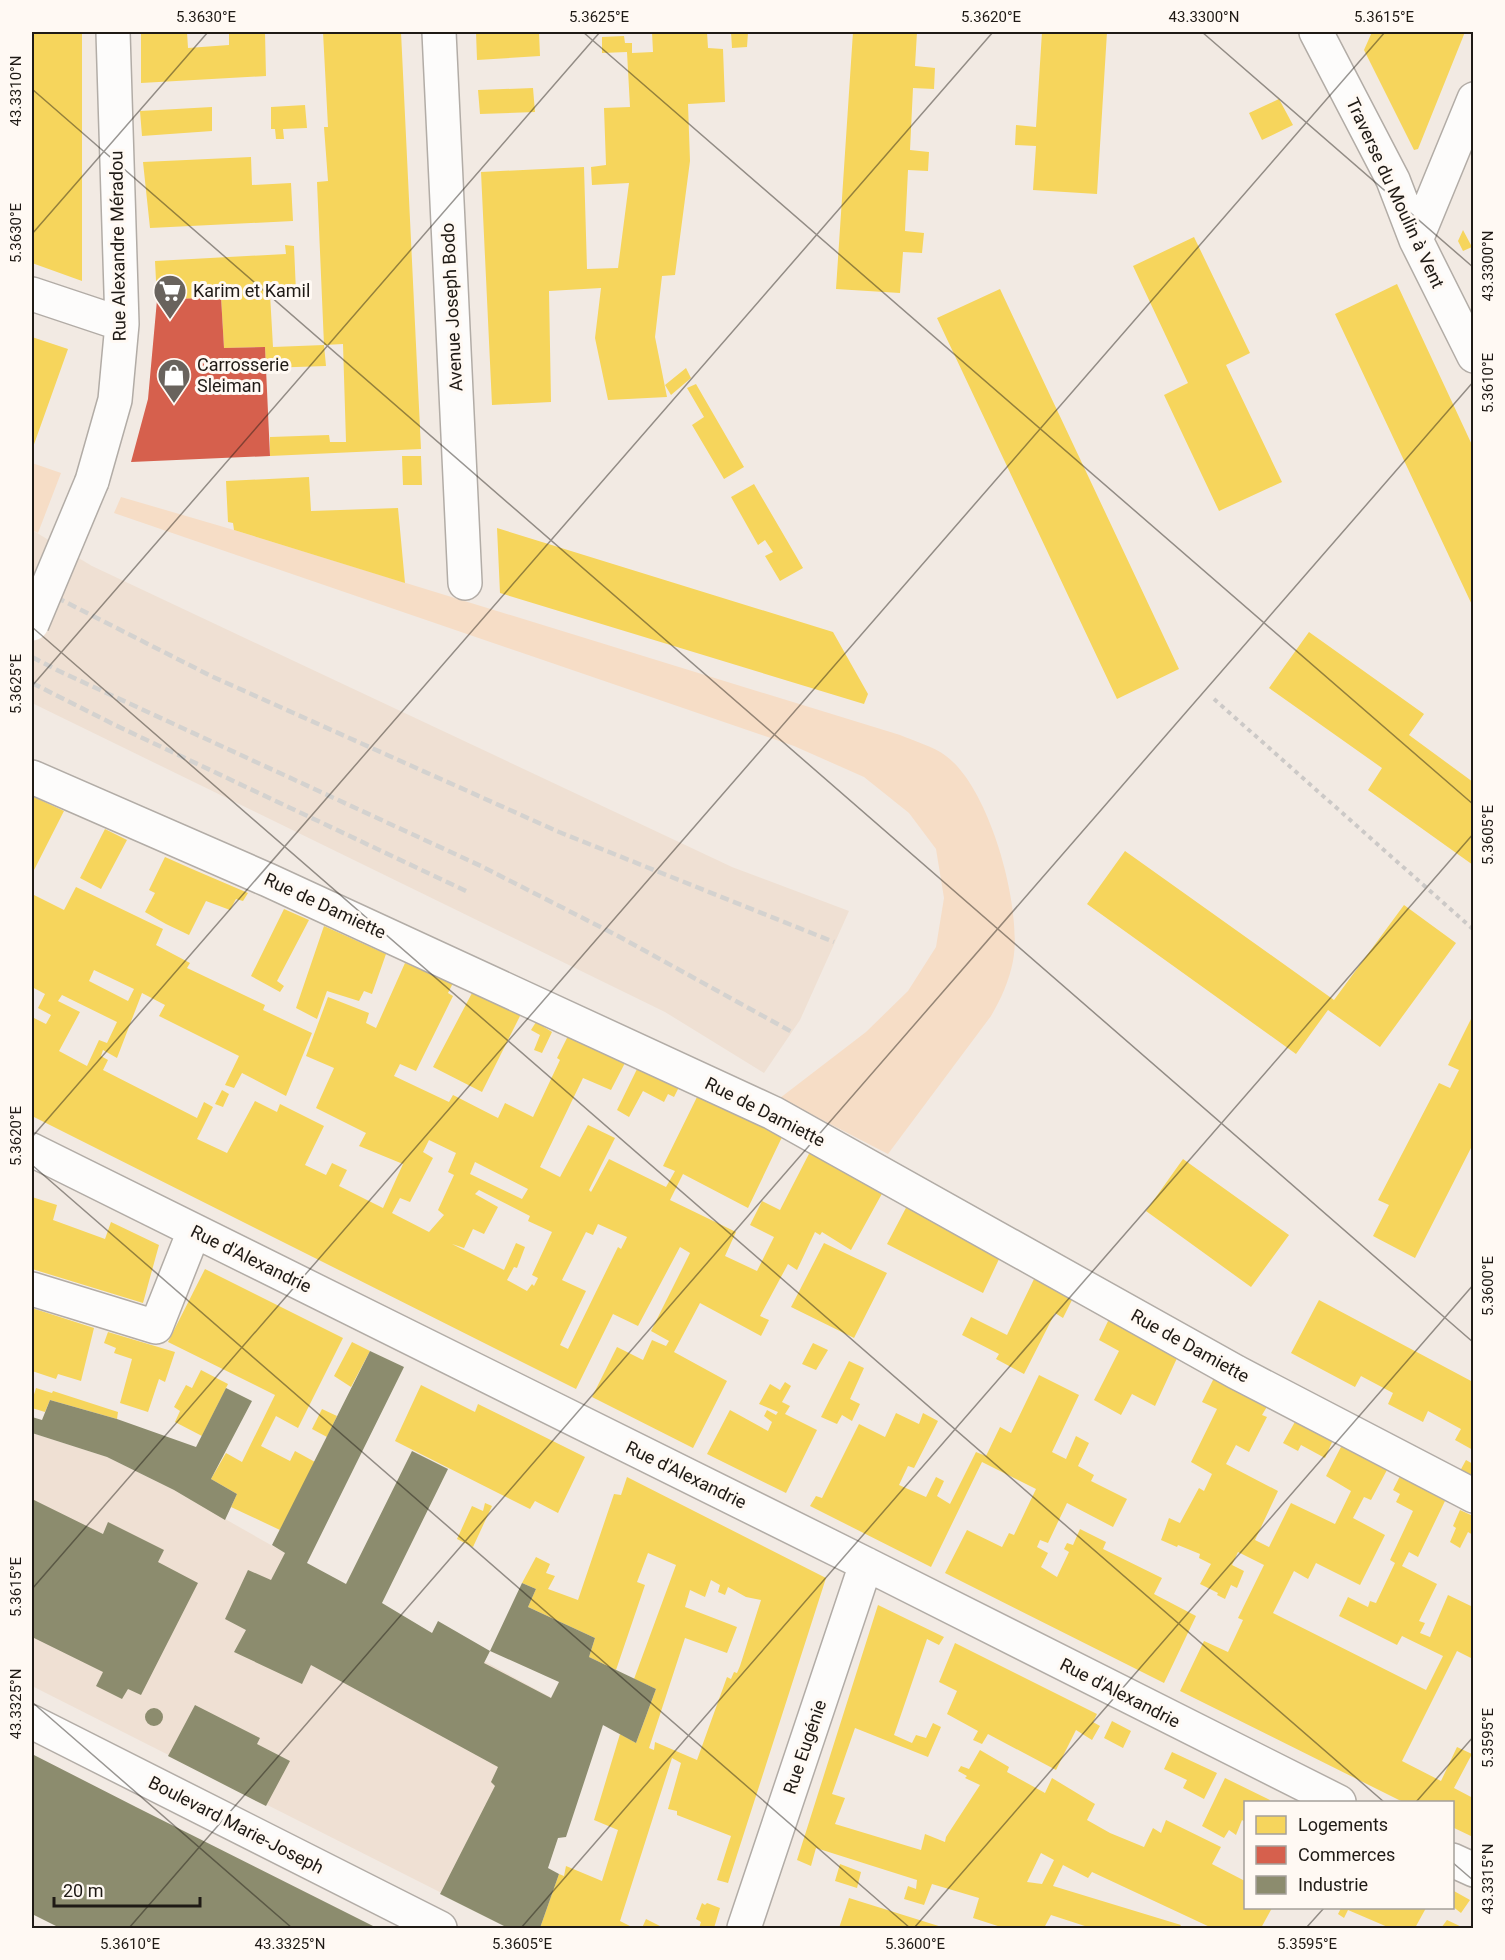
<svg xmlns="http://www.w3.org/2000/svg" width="1505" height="1960" viewBox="0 0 1505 1960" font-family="Roboto,sans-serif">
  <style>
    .built { fill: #efe0d3 }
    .green { fill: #f6ddc6 }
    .homes { fill: #f6d55c; fill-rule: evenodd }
    .shops { fill: #d6604d }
    .industry { fill: #8c8c6e; fill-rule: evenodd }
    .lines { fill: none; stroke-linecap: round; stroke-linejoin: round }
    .street-casing { stroke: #b2aca6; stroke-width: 36 }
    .path { stroke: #ccc9c7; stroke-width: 4; stroke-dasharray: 4.5 4.5; stroke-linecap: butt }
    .street { stroke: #fdfcfb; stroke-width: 33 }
    .rail { stroke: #d4d2cf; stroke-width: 4.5; stroke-dasharray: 9 4.5; stroke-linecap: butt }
    .street-bridge-casing { stroke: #b2aca6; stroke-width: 36; stroke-linecap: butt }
    .street-bridge { stroke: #fdfcfb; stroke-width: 33 }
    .ticks { fill: none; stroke: #1f1a15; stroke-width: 1.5; stroke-opacity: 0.45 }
    .labels { text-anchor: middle; stroke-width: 6; stroke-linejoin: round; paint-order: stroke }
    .street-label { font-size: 18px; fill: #1f1a15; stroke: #fff9f3 }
    .poi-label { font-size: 18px; fill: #1f1a15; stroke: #fff9f3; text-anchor: start }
    .neatline { fill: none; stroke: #1f1a15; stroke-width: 2 }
    .ticks-label { font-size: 15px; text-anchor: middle; fill: #1f1a15 }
  </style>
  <rect width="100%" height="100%" fill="#f2eae3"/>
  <path class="built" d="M32,530L92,566L732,867L849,911L800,1020L764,1073L665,1012L32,703Z
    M32,1433L107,1457L174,1490L285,1553L578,1712L511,1928L32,1686Z"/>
  <path class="green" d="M32,463L61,473L38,533L32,530Z
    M121,497L234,530L900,735C914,741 935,747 946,756C990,788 1023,909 1013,961C1009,981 1001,999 991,1016L888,1154L780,1098L866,1032L908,991L936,947L944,898L936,849L909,813L864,777L794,746L114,513Z"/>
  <path class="homes" d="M32,32H82V281L32,263Z
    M141,32H187L188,48L229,45V32H265L266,76L141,83Z
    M323,32H401L421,449L270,456V437L329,435L330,442H346L343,344L324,345L317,182L328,181L324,127H328Z
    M476,32H539L540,56L477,60Z
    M652,32H707L708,48L723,49L725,102L688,104L690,161L675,275L662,276L655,337L667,397L608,400L595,338L601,288L549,291L551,402L492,405L481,172L584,167L587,269L618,268L629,183L592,185L591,167L606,165L604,108L630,107L627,52L602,53V37L624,36L625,43H632V53L653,52Z
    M731,32H748L747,47L732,48Z
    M853,32H917L915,66L935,68L934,89L913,88L910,150L929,152L928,171L908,170L905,231L924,233L922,253L903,252L900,293L836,289Z
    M1042,32H1107L1097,194L1033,190L1036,146L1015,145L1016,125L1036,127Z
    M1372,32H1465L1418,149L1414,150L1364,50Z
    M533,88L535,112L480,114L478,90Z
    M1279,99L1293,125L1262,140L1249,113Z
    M305,105L307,128L283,129L284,139H276L275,129H271V107Z
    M212,107V131L142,136L140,111Z
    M251,157L252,185L291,183L293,221L150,228L143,162Z
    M1463,230L1472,247L1463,251L1458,241Z
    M1194,237L1250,353L1226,365L1282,482L1219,511L1164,395L1188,383L1133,266Z
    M285,245L294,246L296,292L270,294L273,347L324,345L326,366L266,368L265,347L224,348L221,297L157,300L155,261L286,254Z
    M1397,284L1473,447V607L1335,314Z
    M1000,289L1179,669L1117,699L937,318Z
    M32,337L68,349L32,450Z
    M686,368L691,378L671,395L665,385Z
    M696,384L744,467L724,479L692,425L704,417L687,388Z
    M402,456H421L422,485H403Z
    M309,477L311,511L398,508L405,583L234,530L233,523L228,522L226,481Z
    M754,484L803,568L780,581L765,556L773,552L765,540L758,545L731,497Z
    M497,528L833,632L868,694L864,704L500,593Z
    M1309,632L1424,714L1409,735L1473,782V865L1368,790L1382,768L1269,688Z
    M32,796L64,811L32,874Z
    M105,829L127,840L101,889L80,878Z
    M1125,851L1334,1000L1404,905L1456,943L1380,1047L1328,1010L1296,1054L1087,904Z
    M165,857L192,869L248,893L243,901L236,899L230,910L206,901L189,935L166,924L145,912L155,893L149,890Z
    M76,887L163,929L156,945L190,963L187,968L265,1005L263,1010L312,1033L286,1096L242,1073L234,1088L225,1085L239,1056L159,1016L165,1005L142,993L117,1058L103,1050L101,1056L108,1060L103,1070L197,1118L204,1102L213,1107L197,1139L227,1153L255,1101L277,1112L280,1104L324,1126L305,1165L326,1175L332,1163L347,1170L339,1186L383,1208L403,1164L359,1146L366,1133L316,1108L334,1068L306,1056L328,997L369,1013L366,1023L376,1028L405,963L453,983L448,993L453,996L416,1071L400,1064L394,1076L449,1102L453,1095L498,1118L505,1103L533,1117L560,1060L557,1058L568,1036L626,1061L611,1090L583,1078L540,1167L560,1177L588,1125L615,1138L589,1190L591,1192L609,1159L666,1187L675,1171L663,1166L699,1093L783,1135L748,1208L683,1174L670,1200L736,1232L725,1256L757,1271L774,1237L750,1225L762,1201L780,1210L812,1148L884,1190L851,1250L822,1232L820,1235L815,1232L797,1270L788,1264L760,1316L769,1320L761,1336L700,1303L674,1352L727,1381L693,1448L592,1397L617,1347L643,1360L652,1340L666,1346L669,1341L651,1331L690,1253L680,1247L638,1326L613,1314L576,1389L32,1116V1017L46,1024L51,1015L38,1008L45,994L32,987V899L34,895L64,910ZM94,970L134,989L128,1001L89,981ZM62,995L117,1022L107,1043L99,1040L87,1066L59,1051L80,1012L58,1001ZM429,1140L456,1153L448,1172L454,1175L438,1210L444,1215L429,1232L392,1213L400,1198L410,1202L433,1158L423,1152ZM475,1162L528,1189L522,1199L470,1174ZM479,1190L530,1216L528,1221L552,1232L532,1275L538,1278L534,1286L532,1284L527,1291L507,1280L514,1267L517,1268L525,1247L516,1243L504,1270L452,1244L464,1248L473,1229L484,1234L498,1207L475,1194ZM598,1224L627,1237L621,1249L618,1247L568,1349L560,1345L586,1291L562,1280L586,1232L593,1235Z
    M284,909L309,920L277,981L284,986L280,992L251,976Z
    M324,926L386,954L372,994L364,991L359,1001L327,991L317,1019L296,1008Z
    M472,993L521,1014L482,1092L433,1067Z
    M1473,1015V1144L1415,1258L1373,1236L1389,1205L1378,1200L1439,1083L1450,1088L1459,1070L1448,1065Z
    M536,1022L545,1025L544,1027L552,1032L542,1053L534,1050L540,1035L531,1030Z
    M638,1067L680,1085L674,1097L668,1094L664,1102L643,1091L629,1117L617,1110Z
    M222,1090L229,1094L223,1107L215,1104Z
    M1183,1159L1289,1235L1251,1287L1146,1211Z
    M32,1197L57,1205L53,1220L105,1239L111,1222L159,1245L143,1303L32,1269Z
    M908,1204L1000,1257L983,1293L887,1244Z
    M824,1243L887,1273L854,1338L791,1307Z
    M205,1269L343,1338L298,1428L276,1416L261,1446L290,1461L295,1451L315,1462L280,1530L231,1507L237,1494L211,1479L226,1453L242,1462L275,1395L168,1342Z
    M1035,1277L1072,1300L1063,1318L1055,1313L1024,1374L996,1359L999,1354L962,1335L971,1317L1007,1335Z
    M1319,1300L1473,1382V1450L1455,1440L1461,1429L1428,1411L1423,1422L1388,1404L1393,1393L1361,1376L1355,1387L1291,1353Z
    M32,1308L94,1328L81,1381L58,1374L56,1379L32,1371Z
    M1109,1319L1178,1356L1155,1406L1132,1394L1121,1415L1094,1400L1119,1351L1099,1340Z
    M108,1332L175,1352L165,1382L159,1379L148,1412L120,1403L132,1359L114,1353L116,1348L104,1343Z
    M352,1342L370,1351L351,1387L334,1376Z
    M813,1343L828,1350L816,1370L802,1364Z
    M849,1361L864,1368L850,1399L860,1404L852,1421L842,1415L837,1424L821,1417Z
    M201,1370L228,1384L202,1436L175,1422L180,1411L174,1407L186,1385L192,1388Z
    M1039,1375L1079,1395L1052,1452L1066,1459L1076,1436L1089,1443L1078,1466L1094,1475L1091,1481L1127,1499L1113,1527L1067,1503L1048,1543L1040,1540L1037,1547L1048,1553L1041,1567L1057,1577L1069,1552L1064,1549L1067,1543L1073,1545L1080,1529L1106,1542L1103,1549L1162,1578L1154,1594L1196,1616L1164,1683L945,1573L967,1530L1002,1547L1009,1533L1014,1535L1036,1489L982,1462L931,1567L810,1506L816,1496L822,1498L859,1424L885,1437L896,1413L919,1424L923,1413L938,1421L914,1468L908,1466L899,1485L926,1497L936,1477L944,1481L937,1496L950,1504L976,1452L986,1456L1000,1427L1011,1433Z
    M1215,1376L1268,1405L1262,1415L1267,1417L1249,1452L1236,1445L1226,1464L1278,1491L1255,1540L1269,1547L1291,1503L1335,1524L1351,1491L1326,1476L1342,1445L1387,1470L1371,1500L1364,1497L1353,1518L1385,1535L1360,1585L1316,1563L1308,1579L1294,1571L1273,1613L1426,1690L1443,1656L1402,1636L1397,1645L1339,1616L1348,1597L1368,1607L1370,1601L1376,1603L1395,1563L1390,1560L1413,1511L1396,1502L1400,1494L1393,1490L1400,1476L1445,1501L1418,1557L1409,1552L1402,1566L1437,1584L1419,1621L1425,1623L1420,1633L1430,1637L1448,1595L1473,1607V1659L1457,1651L1402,1761L1441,1781L1457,1747L1472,1754L1454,1788L1473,1798V1837L1452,1827V1802H1403L1180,1691L1204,1641L1228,1652L1243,1620L1238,1618L1264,1565L1238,1552L1232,1565L1244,1571L1237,1588L1231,1585L1225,1599L1217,1595L1218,1593L1200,1584L1211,1564L1199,1558L1200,1554L1178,1545L1177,1547L1161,1540L1169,1518L1180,1523L1199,1488L1204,1491L1212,1474L1191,1462L1217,1409L1202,1402Z
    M785,1382L791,1386L782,1402L790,1406L785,1414L817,1430L786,1493L707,1454L730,1410L768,1431L772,1422L764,1416L767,1410L776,1415L778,1412L759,1404L770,1384L780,1390Z
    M421,1385L475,1412L478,1404L585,1457L558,1513L535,1501L530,1509L395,1441Z
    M36,1388L52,1393L53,1391L118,1412L117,1419L50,1400L45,1412L32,1408V1401Z
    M322,1409L337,1416L327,1437L312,1429Z
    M1296,1420L1333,1440L1325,1458L1301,1445L1298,1451L1283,1443Z
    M1466,1460L1473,1464V1478L1460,1471Z
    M627,1477L826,1578L728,1883L717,1880L731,1836L677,1815V1811L668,1809L681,1763L672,1758L620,1921L634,1928H540L559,1874L564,1876L566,1866L602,1881L618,1830L594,1820L620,1734L636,1743L656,1689L634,1679L676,1565L648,1553L637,1582L645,1585L616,1670L589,1657L595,1638L528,1607L536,1589L522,1583L536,1557L550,1564L546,1573L555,1576L548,1589L578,1600L614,1494L621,1495ZM711,1580L720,1585L718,1592L725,1595L728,1587L746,1597L761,1600L740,1666L737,1673L734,1672L731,1679L727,1677L697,1760L655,1742L654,1750L649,1748L685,1638L727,1653L737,1627L685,1607L690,1590L705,1597Z
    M485,1503L492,1506L473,1547L457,1539L472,1506L483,1511Z
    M1460,1510L1473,1516V1535L1468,1532L1460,1548L1450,1542L1456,1528L1453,1526Z
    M878,1605L944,1637L939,1645L927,1639L894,1735L912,1743L916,1735L926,1738L933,1723L941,1727L928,1757L855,1728L832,1794L845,1798L835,1824L921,1850L925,1834L945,1842L946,1837L980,1785L965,1778L967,1776L958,1771L961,1766L969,1769L980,1750L1009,1767L1007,1772L1045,1793L1052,1778L1095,1804L1087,1820L1110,1833L1144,1847L1153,1828L1161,1833L1166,1820L1221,1847L1212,1864L1245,1881V1908H1272L1261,1928H1212L1092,1872L1088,1878L1063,1865L1053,1886L1181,1925L1179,1928H1091L1051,1915L1044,1928H1004L973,1918L979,1898L932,1884L924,1905L904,1899L908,1886L916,1889L917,1880L816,1848L811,1866L797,1860ZM1041,1853L1054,1860L1042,1884L1027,1882Z
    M955,1643L1097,1714L1093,1722L1100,1726L1092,1740L1076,1730L1056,1770L988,1734L982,1744L973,1740L978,1731L947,1714L957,1691L939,1682Z
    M1112,1721L1131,1731L1123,1748L1104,1738Z
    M1172,1752L1217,1773L1204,1799L1183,1788L1187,1780L1164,1769Z
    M1225,1778L1270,1800L1269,1802H1246L1245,1822L1242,1820L1236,1835L1229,1830L1224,1838L1202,1826Z
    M840,1864L861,1872L857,1888L835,1881Z
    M1454,1891L1470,1900L1461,1913L1452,1906Z
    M849,1898L945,1928H839Z
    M702,1903L705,1905L707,1903L720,1908L714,1928H699L701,1922L696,1919Z
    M1341,1908H1426L1415,1928H1390L1348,1910L1344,1918L1338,1914Z
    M646,1919L664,1928H642Z
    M1447,1920L1464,1928H1441Z"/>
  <path class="shops" d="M221,297L224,348L265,347L270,456L131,462L148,399L157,300Z"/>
  <path class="industry" d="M370,1351L404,1367L307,1563L346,1584L412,1451L448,1469L382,1603L432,1633L438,1621L490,1651L522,1583L536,1589L528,1607L595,1638L589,1657L656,1689L636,1743L603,1725L566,1837L558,1838L548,1868L559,1874L540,1928H508L440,1894L495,1786L491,1782L498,1767L311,1665L302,1684L234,1652L246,1630L225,1619L248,1570L271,1580L285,1553L272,1545ZM490,1651L559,1682L551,1698L484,1663Z
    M226,1388L252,1401L211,1479L237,1494L225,1520L174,1490L107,1457L32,1433V1417L42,1420L50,1400L117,1419L196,1447Z
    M32,1499L103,1534L108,1522L164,1550L158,1562L198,1583L141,1695L128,1689L122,1699L96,1686L103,1672L32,1637Z
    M195,1705L260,1738L257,1744L290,1761L266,1806L168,1756Z
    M145 1717a9 9 0 1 1 18 0a9 9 0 1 1-18 0Z
    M32,1754L136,1807L377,1928H54L56,1926L32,1914Z"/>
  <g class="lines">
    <defs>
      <path id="street" d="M439,32L465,583
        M1316,32L1393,180L1416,240L1474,356
        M1416,240L1474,99
        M32,294L122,324
        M92,481L115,400L122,324L113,32
        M32,777L268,880L773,1113L1236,1372L1474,1496
        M32,1150L866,1564L1339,1802
        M32,1289L156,1327L194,1231
        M32,1722L440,1928
        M1452,1860L1474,1870
        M744,1928L866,1564"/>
    </defs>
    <use href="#street" class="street-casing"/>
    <path class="path" d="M1214,699L1474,930"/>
    <use href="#street" class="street"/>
    <path class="rail" d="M32,585L211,676L559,832L834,942
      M32,657L59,671L481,866L618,936L792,1032
      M32,683L115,725L466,891"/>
    <defs>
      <path id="street-bridge" d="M32,624L92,481"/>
    </defs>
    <use href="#street-bridge" class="street-bridge-casing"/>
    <use href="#street-bridge" class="street-bridge"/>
  </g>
  <path class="ticks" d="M583,32L1474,805M1202,32L1474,268M32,89L1474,1343M32,234L208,32M32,627L1384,1802M32,686L600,32M32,1137L993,32M32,1165L910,1928M32,1589L1385,32M32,1702L292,1928M1416,1802L1474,1736M1452,1862L1474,1881M129,1928L1474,381M521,1928L1474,833M914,1928L1474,1284M1306,1928L1324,1908"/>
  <defs>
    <symbol id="supermarket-pin" viewBox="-11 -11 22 30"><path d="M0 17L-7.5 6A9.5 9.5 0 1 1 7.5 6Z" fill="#69635d" stroke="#fff9f3"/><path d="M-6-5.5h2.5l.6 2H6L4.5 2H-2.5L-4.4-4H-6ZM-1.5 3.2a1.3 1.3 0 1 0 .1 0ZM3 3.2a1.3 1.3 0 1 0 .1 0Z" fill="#fff"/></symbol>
    <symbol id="shop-pin" viewBox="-11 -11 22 30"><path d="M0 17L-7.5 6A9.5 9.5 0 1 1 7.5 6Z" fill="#69635d" stroke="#fff9f3"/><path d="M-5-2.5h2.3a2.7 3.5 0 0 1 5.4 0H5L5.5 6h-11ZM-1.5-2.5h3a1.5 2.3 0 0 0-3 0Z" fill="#fff"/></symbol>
  </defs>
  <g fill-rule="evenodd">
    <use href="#supermarket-pin" x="151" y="272" width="38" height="52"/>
    <use href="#shop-pin" x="155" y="356" width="38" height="52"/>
  </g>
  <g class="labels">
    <g class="street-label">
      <text transform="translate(1395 193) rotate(65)" y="6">Traverse du Moulin à Vent</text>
      <text transform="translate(118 246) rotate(-91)" y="6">Rue Alexandre Méradou</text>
      <text transform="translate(452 307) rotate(-93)" y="6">Avenue Joseph Bodo</text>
      <text transform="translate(325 906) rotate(25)" y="6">Rue de Damiette</text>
      <text transform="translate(765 1112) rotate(27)" y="6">Rue de Damiette</text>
      <text transform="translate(251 1259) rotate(26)" y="6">Rue d'Alexandrie</text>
      <text transform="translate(1190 1346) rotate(29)" y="6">Rue de Damiette</text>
      <text transform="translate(686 1475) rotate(26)" y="6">Rue d'Alexandrie</text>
      <text transform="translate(1120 1693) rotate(27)" y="6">Rue d'Alexandrie</text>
      <text transform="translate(805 1747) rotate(-71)" y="6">Rue Eugénie</text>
      <text transform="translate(236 1825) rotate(27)" y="6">Boulevard Marie-Joseph</text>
    </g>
    <g class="poi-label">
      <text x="193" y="297">Karim et Kamil</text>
      <text x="197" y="371">Carrosserie<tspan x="197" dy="21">Sleiman</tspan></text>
    </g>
  </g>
  <rect width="1505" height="1960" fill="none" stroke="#fff9f3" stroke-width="66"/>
  <rect x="1244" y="1801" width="210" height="108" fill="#fff9f3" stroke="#a5a09a" stroke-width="1.5"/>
  <rect x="1256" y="1816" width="30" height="18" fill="#f6d55c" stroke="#a5a09a" stroke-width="1.5"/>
  <text x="1298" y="1831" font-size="18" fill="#1f1a15">Logements</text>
  <rect x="1256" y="1846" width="30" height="18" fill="#d6604d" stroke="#a5a09a" stroke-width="1.5"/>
  <text x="1298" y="1861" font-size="18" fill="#1f1a15">Commerces</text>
  <rect x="1256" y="1876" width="30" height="18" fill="#8c8c6e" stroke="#a5a09a" stroke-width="1.5"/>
  <text x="1298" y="1891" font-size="18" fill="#1f1a15">Industrie</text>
  <path d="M54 1897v9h146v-9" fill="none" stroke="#1f1a15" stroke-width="3"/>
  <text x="63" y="1897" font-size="18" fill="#1f1a15" stroke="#fff9f3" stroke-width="4.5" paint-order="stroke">20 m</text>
  <rect x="33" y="33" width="1439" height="1894" class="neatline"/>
  <g class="ticks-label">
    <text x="206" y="22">5.3630°E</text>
    <text x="599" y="22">5.3625°E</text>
    <text x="991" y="22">5.3620°E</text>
    <text x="1204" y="22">43.3300°N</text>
    <text x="1384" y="22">5.3615°E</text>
    <text transform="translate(16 91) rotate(-90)" y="5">43.3310°N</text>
    <text transform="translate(16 233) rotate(-90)" y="5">5.3630°E</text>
    <text transform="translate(1488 266) rotate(-90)" y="5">43.3300°N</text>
    <text transform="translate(1488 383) rotate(-90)" y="5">5.3610°E</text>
    <text transform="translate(16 684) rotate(-90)" y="5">5.3625°E</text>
    <text transform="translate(1488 835) rotate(-90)" y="5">5.3605°E</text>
    <text transform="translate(16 1136) rotate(-90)" y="5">5.3620°E</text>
    <text transform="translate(1488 1286) rotate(-90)" y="5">5.3600°E</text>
    <text transform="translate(16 1587) rotate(-90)" y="5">5.3615°E</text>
    <text transform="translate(16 1704) rotate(-90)" y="5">43.3325°N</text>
    <text transform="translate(1488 1738) rotate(-90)" y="5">5.3595°E</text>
    <text transform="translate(1488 1879) rotate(-90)" y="5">43.3315°N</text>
    <text x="130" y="1949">5.3610°E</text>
    <text x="290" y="1949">43.3325°N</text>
    <text x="522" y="1949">5.3605°E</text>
    <text x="915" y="1949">5.3600°E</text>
    <text x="1307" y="1949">5.3595°E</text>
  </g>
</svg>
